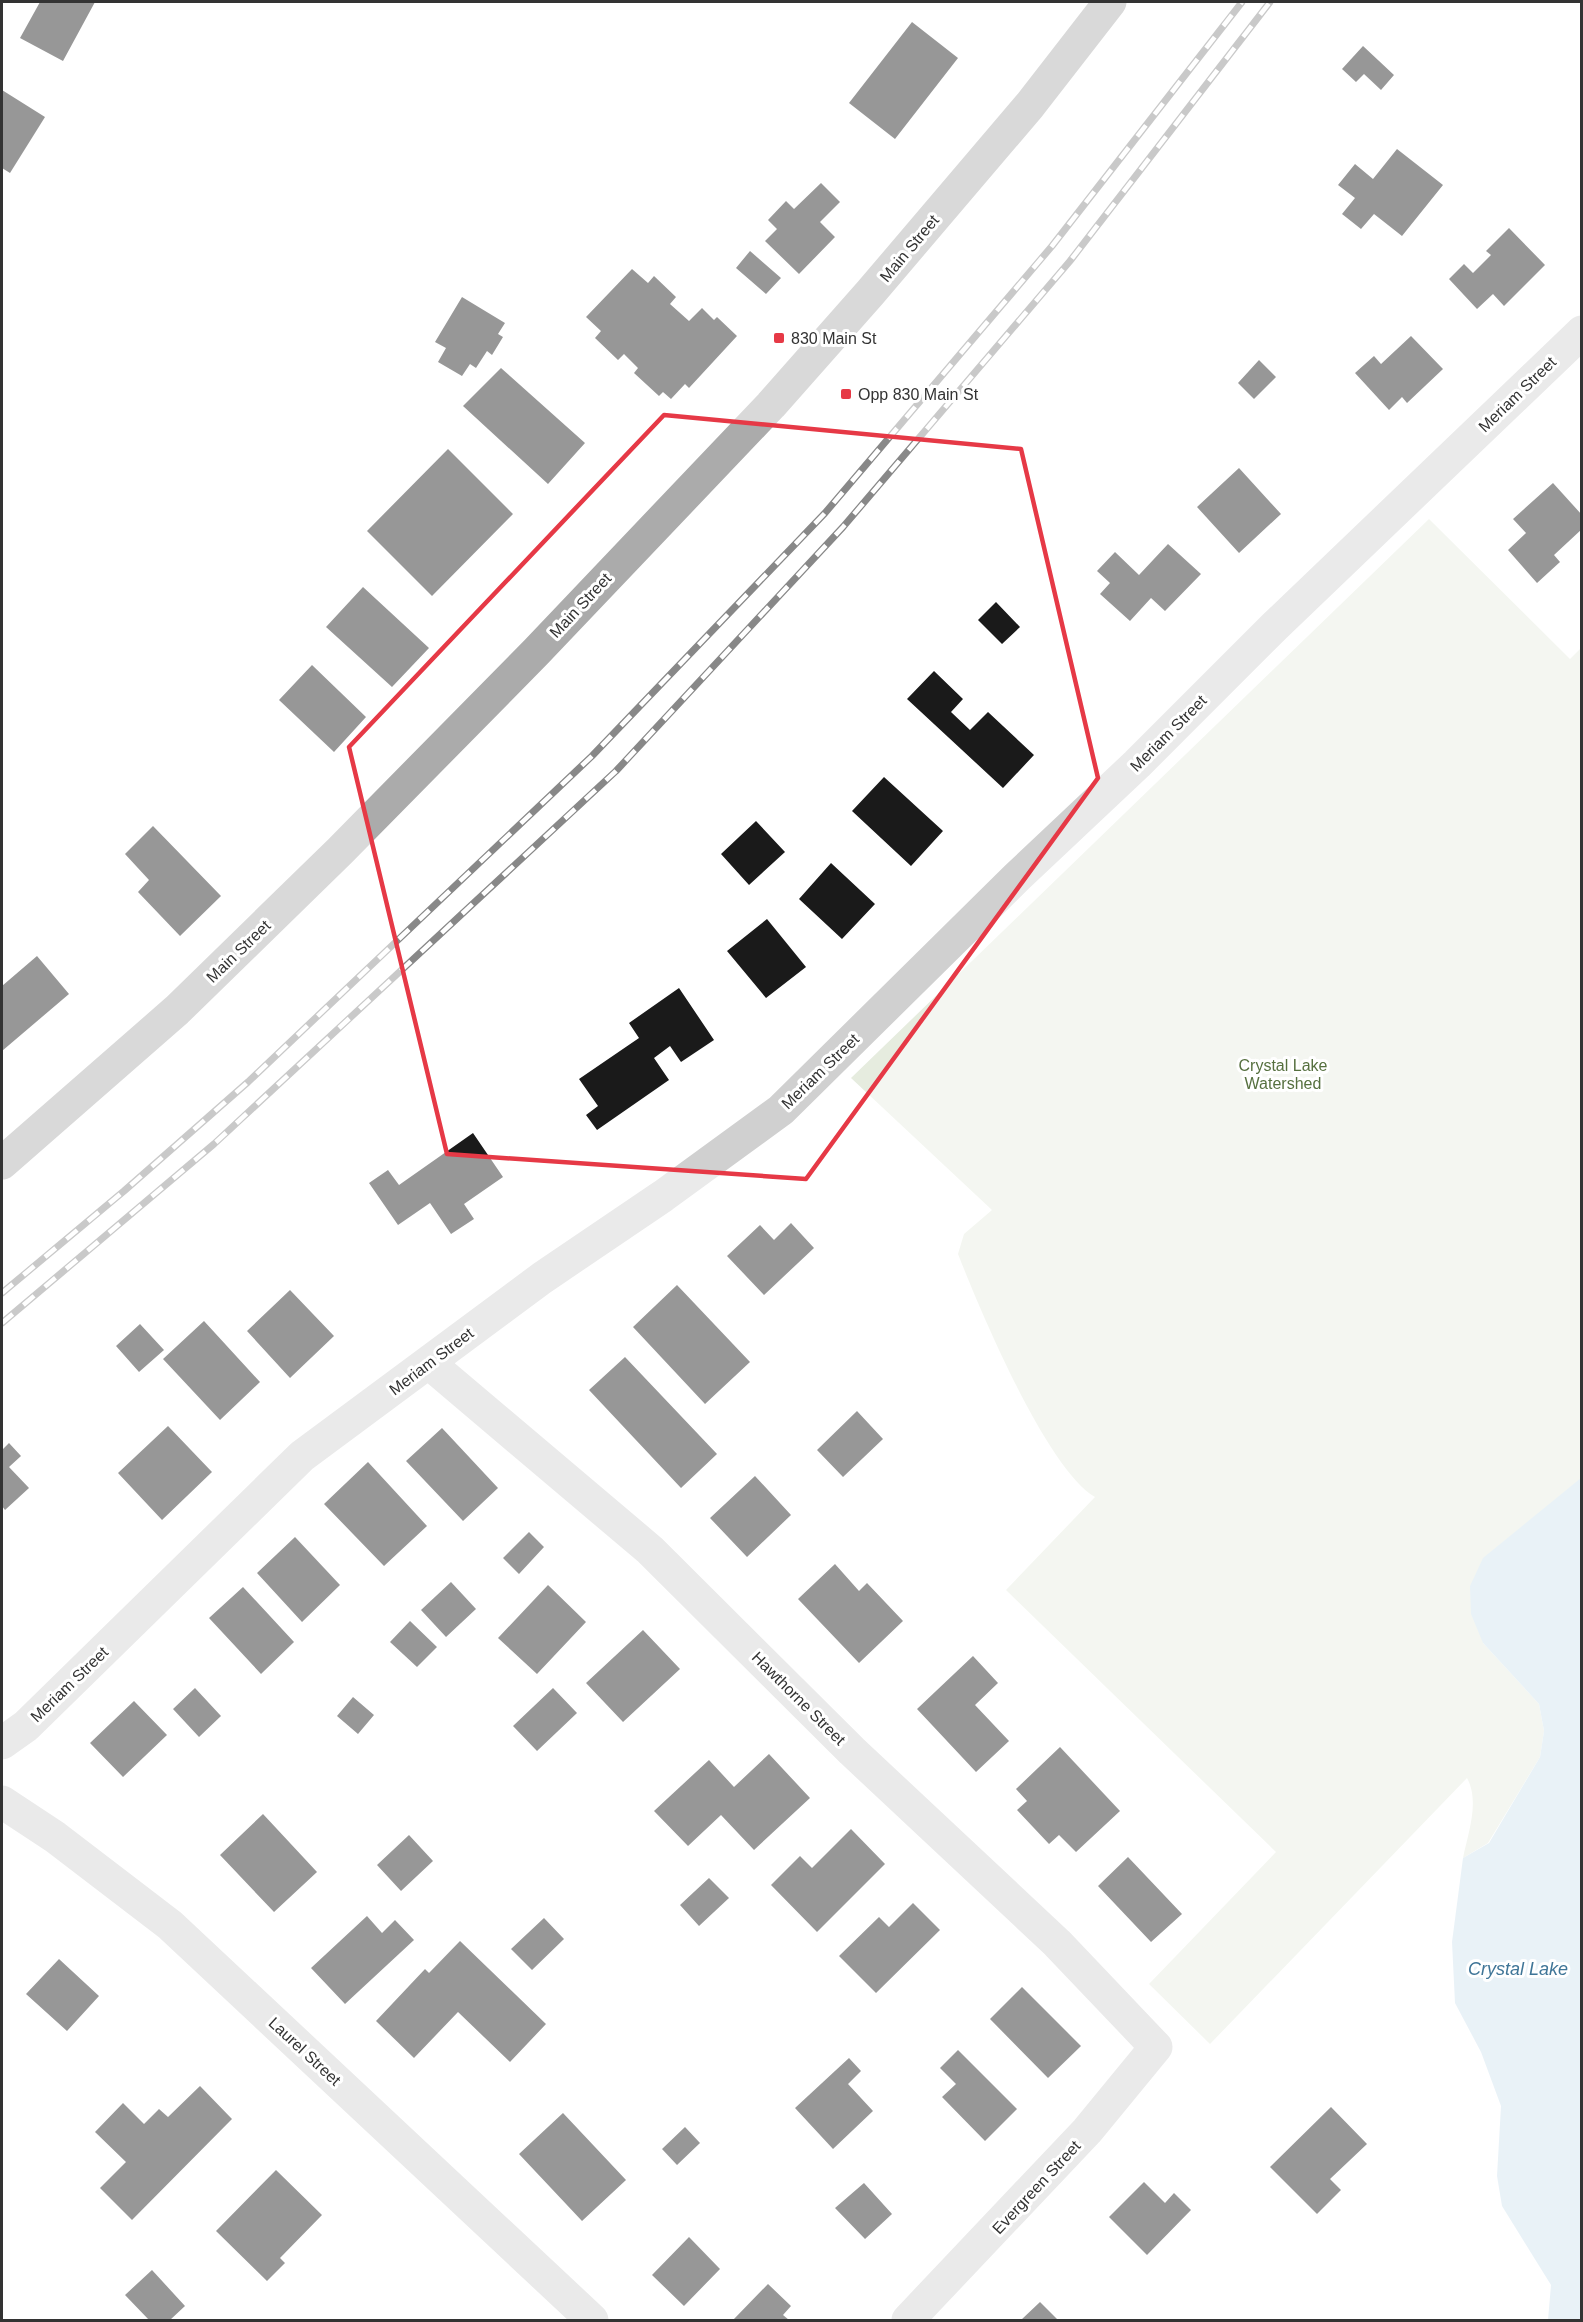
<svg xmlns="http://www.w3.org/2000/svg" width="1583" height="2322" viewBox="0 0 1583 2322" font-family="Arial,sans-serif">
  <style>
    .green { fill: #e6ecdf }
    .water { fill: #cfe2ee }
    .building { fill: #1a1a1a }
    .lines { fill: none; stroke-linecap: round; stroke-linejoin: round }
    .minor { stroke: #d0d0d0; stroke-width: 33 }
    .primary { stroke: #ababab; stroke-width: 33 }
    .rail-casing { stroke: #888; stroke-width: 7 }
    .rail { stroke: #fff; stroke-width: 4.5; stroke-dasharray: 14; stroke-linecap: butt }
    .marked { fill: none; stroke: #e63946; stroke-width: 4.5; stroke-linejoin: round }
    .poi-dot { fill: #e63946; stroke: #fff; stroke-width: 2 }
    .labels { text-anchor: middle; stroke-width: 6; stroke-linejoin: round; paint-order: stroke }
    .street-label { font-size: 16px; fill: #333; stroke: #fff }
    .poi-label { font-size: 16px; fill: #333; stroke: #fff; text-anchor: start }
    .park-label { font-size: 16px; fill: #56703f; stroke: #fff }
    .water-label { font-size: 18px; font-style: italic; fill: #3f7597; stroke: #fff }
  </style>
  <rect width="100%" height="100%" fill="#fff"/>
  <path class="green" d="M1429,519L1570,659L1581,648V1480L1483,1643L1539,1704L1544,1731L1540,1757L1488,1843L1463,1858C1468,1833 1480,1802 1467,1778L1210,2044L1149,1984L1276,1852L1006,1590L1095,1497C1046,1468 980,1310 958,1254L964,1234L992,1210L851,1078Z"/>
  <path class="water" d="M1581,1478L1582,2320H1548L1551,2285L1502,2206L1497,2176L1501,2106L1481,2052L1455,2003L1452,1942L1463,1858L1489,1843L1540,1757L1544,1731L1539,1704L1483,1643L1471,1614L1470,1586L1483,1558Z"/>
  <path class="building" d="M40,2H95L63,61L20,38Z
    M912,22L958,58L895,139L849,103Z
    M1363,46L1394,75L1381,90L1364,74L1356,82L1342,69Z
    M2,90L45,117L10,173L2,168Z
    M1397,149L1443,185L1402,236L1374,214L1361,229L1342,214L1355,198L1338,185L1355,164L1373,179Z
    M821,183L840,202L820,222L835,237L799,274L765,241L777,229L768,220L786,201L794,209Z
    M1509,228L1545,265L1504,306L1493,294L1477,309L1449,279L1464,264L1473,273L1491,255L1486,251Z
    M750,251L781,278L766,294L736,268Z
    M632,269L648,283L654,276L676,297L670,304L689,321L702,308L714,320L717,317L737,336L689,388L685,384L671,399L663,392L659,396L634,373L638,368L624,354L618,360L595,338L601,331L586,317Z
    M462,297L505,323L498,334L503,337L492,355L487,351L476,368L470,364L462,376L438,362L446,348L435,342Z
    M1411,336L1443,369L1407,403L1402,397L1389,410L1355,373L1374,356L1381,364Z
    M1259,360L1276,377L1254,399L1238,383Z
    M501,368L585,443L548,484L463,406Z
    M448,449L513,514L432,596L367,531Z
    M1239,468L1281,514L1239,553L1197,507Z
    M1553,483L1582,515V529L1554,555L1560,562L1537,583L1508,550L1526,533L1513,519Z
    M1168,544L1201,574L1165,611L1151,598L1130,621L1100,594L1110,583L1097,571L1115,552L1139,575Z
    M363,587L429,648L392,687L326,627Z
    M996,602L1020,627L1002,644L978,620Z
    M312,665L366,717L334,752L279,700Z
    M934,671L963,699L951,712L970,730L988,712L1034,755L1003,788L907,699Z
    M884,777L943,831L911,866L852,811Z
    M756,821L785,852L749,885L721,854Z
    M153,826L221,896L180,936L138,892L149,880L125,854Z
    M831,863L875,904L842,939L799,899Z
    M767,919L806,967L766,998L727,951Z
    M37,956L69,994L2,1051V986Z
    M679,988L714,1040L681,1062L670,1046L654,1058L669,1080L597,1130L586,1115L598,1106L579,1079L639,1038L629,1023Z
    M473,1133L503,1177L464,1204L474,1219L451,1234L430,1203L398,1225L369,1183L388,1170L399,1185Z
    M791,1223L814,1248L764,1295L727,1256L760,1225L774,1240Z
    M677,1285L750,1362L705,1404L633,1327Z
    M290,1290L334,1336L290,1378L247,1331Z
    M204,1321L260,1382L220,1420L163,1359Z
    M140,1324L164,1350L139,1372L116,1346Z
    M625,1357L717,1454L681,1488L589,1390Z
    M857,1411L883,1439L843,1477L817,1450Z
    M168,1426L212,1472L162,1520L118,1473Z
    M442,1428L498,1488L463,1521L406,1461Z
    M9,1443L21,1456L9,1467L29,1488L5,1510L2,1506V1450Z
    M368,1462L427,1526L384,1566L324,1504Z
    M755,1476L791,1515L747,1557L710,1518Z
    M529,1532L544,1547L519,1574L503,1558Z
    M295,1537L340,1585L302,1622L257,1573Z
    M835,1564L859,1591L867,1583L903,1621L859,1663L798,1599Z
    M451,1582L476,1609L446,1637L421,1610Z
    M548,1585L586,1622L537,1674L498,1638Z
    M243,1587L294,1642L261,1674L209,1618Z
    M410,1621L437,1647L417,1667L390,1642Z
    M643,1630L680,1669L623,1722L586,1683Z
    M973,1656L998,1683L975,1705L1009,1741L976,1772L917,1709Z
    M195,1688L221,1716L199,1737L173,1709Z
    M553,1688L577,1713L537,1751L513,1726Z
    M353,1697L374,1715L358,1734L337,1716Z
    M134,1701L167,1735L123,1777L90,1743Z
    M1060,1747L1120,1811L1076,1852L1059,1835L1049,1844L1017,1810L1027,1801L1016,1789Z
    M769,1754L810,1798L754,1850L721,1815L688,1846L654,1811L709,1760L734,1787Z
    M263,1814L317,1872L274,1912L220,1855Z
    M851,1829L885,1864L817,1932L771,1885L800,1856L812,1868Z
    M409,1835L433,1861L401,1891L377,1865Z
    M1128,1857L1182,1914L1151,1942L1098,1886Z
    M709,1878L729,1898L699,1926L680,1905Z
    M913,1903L940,1930L876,1993L839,1956L879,1917L889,1927Z
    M367,1916L382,1933L395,1920L414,1940L345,2004L311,1968Z
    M544,1918L564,1939L532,1970L511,1949Z
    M460,1941L546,2024L510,2062L458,2012L414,2058L376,2021L425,1969L429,1973Z
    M59,1959L99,1996L67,2031L26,1994Z
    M1022,1987L1081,2046L1048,2078L990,2019Z
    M958,2050L1017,2109L985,2141L942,2097L956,2084L940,2068Z
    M849,2058L861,2071L848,2084L873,2111L833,2149L795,2108Z
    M200,2086L232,2119L132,2220L100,2188L126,2162L95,2132L123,2103L144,2124L159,2109L168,2117Z
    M1331,2107L1367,2144L1330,2179L1341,2190L1317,2214L1270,2167Z
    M563,2113L626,2180L582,2221L519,2154Z
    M685,2127L700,2143L677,2165L662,2149Z
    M276,2170L322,2215L280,2258L285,2263L267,2281L216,2231Z
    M1144,2182L1165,2203L1174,2193L1191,2210L1147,2255L1109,2217Z
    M864,2183L892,2214L865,2239L835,2208Z
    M689,2237L720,2269L684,2306L652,2275Z
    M152,2270L185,2306L170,2320H149L125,2295Z
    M768,2284L791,2306L783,2315L789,2320H733Z
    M1040,2302L1058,2320H1021Z"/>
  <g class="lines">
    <path class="minor" d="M429,1363L650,1550L852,1751L1057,1943L1156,2047L1087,2131L908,2320
      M2,1743L26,1726L302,1456L542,1278L663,1196L781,1110L1017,877L1137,764L1275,626L1582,332
      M2,1802L55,1837L170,1925L592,2320"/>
    <path class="primary" d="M2,1163L177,1010L340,851L536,652L771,405L870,293L1030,105L1110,2"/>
    <defs>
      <path id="rail" d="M2,1293L124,1191L248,1082L592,756L825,513L1052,246L1242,2
        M2,1323L214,1144L616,771L843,527L1070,261L1270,2"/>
    </defs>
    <use href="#rail" class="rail-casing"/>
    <use href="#rail" class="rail"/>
  </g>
  <path d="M0 0H1583V2322H0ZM664,415L1021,449L1098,778L806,1179L447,1154L349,747Z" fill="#fff" fill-opacity=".55" fill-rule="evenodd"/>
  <path class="marked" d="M664,415L1021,449L1098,778L806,1179L447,1154L349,747Z"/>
  <g class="poi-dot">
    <rect x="773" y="332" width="12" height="12" rx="3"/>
    <rect x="840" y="388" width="12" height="12" rx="3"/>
  </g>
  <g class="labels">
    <g class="street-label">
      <text transform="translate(909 248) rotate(-50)" y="6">Main Street</text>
      <text transform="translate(1517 394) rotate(-44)" y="6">Meriam Street</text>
      <text transform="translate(580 605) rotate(-47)" y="6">Main Street</text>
      <text transform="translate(1168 733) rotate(-45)" y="6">Meriam Street</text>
      <text transform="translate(238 951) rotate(-44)" y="6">Main Street</text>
      <text transform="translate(820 1071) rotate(-44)" y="6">Meriam Street</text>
      <text transform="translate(431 1361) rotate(-37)" y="6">Meriam Street</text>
      <text transform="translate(69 1684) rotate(-44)" y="6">Meriam Street</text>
      <text transform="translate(799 1698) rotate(45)" y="6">Hawthorne Street</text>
      <text transform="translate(305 2051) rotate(43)" y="6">Laurel Street</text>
      <text transform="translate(1036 2187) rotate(-47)" y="6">Evergreen Street</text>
    </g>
    <g class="poi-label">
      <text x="791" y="344">830 Main St</text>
      <text x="858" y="400">Opp 830 Main St</text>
    </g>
    <g class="park-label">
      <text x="1283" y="1071">Crystal Lake<tspan x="1283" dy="18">Watershed</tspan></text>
    </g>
    <g class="water-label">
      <text x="1518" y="1975">Crystal Lake</text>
    </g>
  </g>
  <rect width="1583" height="2322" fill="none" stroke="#333333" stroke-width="6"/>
</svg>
